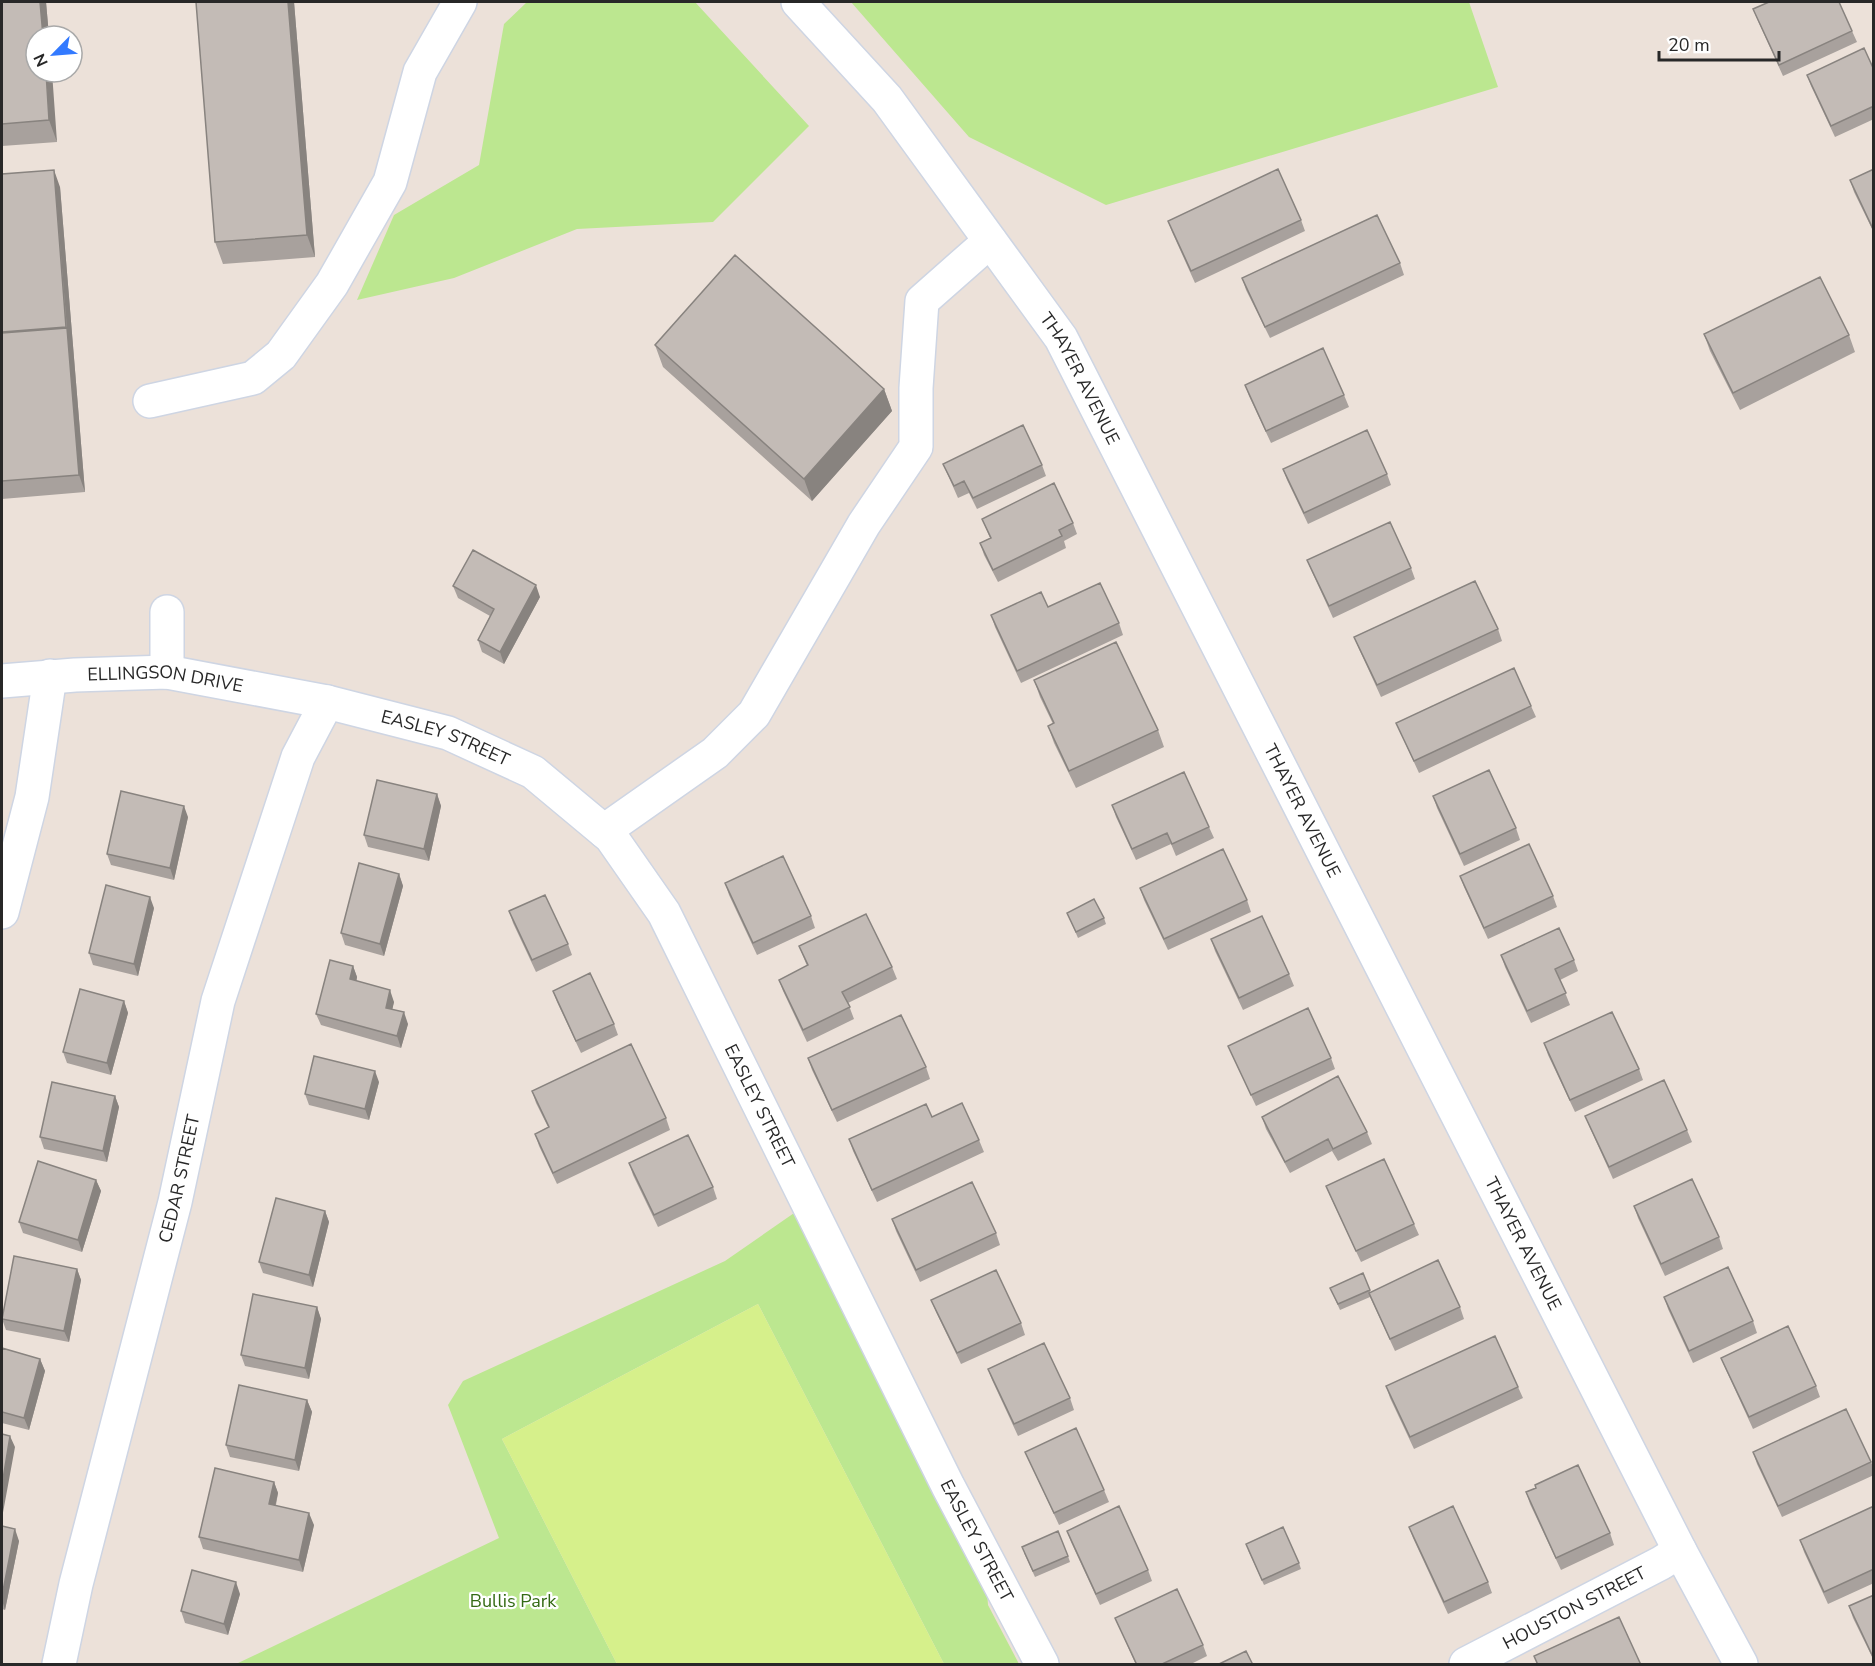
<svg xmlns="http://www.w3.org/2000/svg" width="1875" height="1666" viewBox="0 0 1875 1666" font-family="'Nunito Sans',sans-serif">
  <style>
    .green { fill: #bce790 }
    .pitch { fill: #d6f08b }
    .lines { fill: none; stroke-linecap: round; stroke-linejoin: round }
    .minor-casing { stroke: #ced5e3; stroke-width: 36 }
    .minor { stroke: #fff; stroke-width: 33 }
    .wall { fill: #a8a19d }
    .shaded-wall { fill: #88837f }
    .building { fill: #c3bbb6; stroke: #88837f; stroke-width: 1.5 }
    .labels { text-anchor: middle; stroke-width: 4.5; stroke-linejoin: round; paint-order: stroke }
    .street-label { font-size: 18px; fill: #282828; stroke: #fff }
    .park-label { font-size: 18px; fill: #346a14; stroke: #fff }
  </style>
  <rect width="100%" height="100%" fill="#ece1d9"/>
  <path class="green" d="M527,2H695L809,126L713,222L577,229L454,278L357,300L394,215L479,165L504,24Z
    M851,2H1469L1498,87L1106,205L969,137Z
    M797,1211L986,1577L988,1605L1019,1664H944L758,1304L502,1439L617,1664H236L499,1538L448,1405L463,1381L725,1261Z"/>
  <path class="pitch" d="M758,1304L944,1664H617L502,1439Z"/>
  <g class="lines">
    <defs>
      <g id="minor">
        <path id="s1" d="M798,2L887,99L1061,338L1680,1551L1741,1664"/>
        <path d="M150,401L253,378L281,355L332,284L390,182L420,72L460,2"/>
        <path d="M167,672V612"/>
        <path id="s2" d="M2,681L75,675L167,672L327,702L448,733L533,772L611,837L664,913L948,1486L1042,1664"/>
        <path d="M604,831L715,753L754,714L864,524L916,447V388L922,301L990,241"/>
        <path d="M2,912L32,797L50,676"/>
        <path id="s3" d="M59,1664L76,1584L175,1202L218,1001L298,757L327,702"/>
        <path id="s4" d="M1466,1664L1661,1563L1680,1551"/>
      </g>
    </defs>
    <use href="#minor" class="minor-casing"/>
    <use href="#minor" class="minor"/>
  </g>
  <path class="wall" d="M2,2H46L49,36H36L57,142L2,146Z
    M294,2L315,257L223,264L215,242Z
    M1753,9L1852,31L1857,42L1783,76L1758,21Z
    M1874,70V119L1835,137L1811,86L1807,75Z
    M1874,169V233L1854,192L1850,180Z
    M2,174L60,187L85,492L2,499Z
    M1301,220L1305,231L1195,283L1172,232L1168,221Z
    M1400,263L1404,275L1270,338L1246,290L1242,278Z
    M1704,334L1849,335L1855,352L1740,410L1710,351Z
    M655,345L884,389L892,411L812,501L663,367Z
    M1245,385L1344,395L1349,407L1271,443L1249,396Z
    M943,464L1042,465L1046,476L977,509L969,493L958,498Z
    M1283,469L1387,474L1391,485L1308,524L1287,480Z
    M982,519L1073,523L1077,534L1064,541L1066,548L998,582L984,555L980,543L990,538Z
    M1307,560L1411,568L1415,579L1333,618L1312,572Z
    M453,586L540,597L504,664L482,652L478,640L490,616L458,598Z
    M1048,607L1119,623L1123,635L1021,683L995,627L991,615Z
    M1498,629L1502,641L1381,697L1359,649L1354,637Z
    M1034,680L1158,730L1164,747L1076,788L1054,743L1048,726L1053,724L1040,697Z
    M1531,706L1536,717L1419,773L1401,734L1396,723Z
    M437,794L441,806L429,861L368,847L364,835Z
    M1433,796L1516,828L1520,840L1464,866L1437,808Z
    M1112,805L1209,827L1214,838L1176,856L1171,844L1136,860L1116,817Z
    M188,817L174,880L111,865L107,854Z
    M399,874L403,886L384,956L345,945L341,933Z
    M1460,876L1553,896L1557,907L1488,939L1464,887Z
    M725,883L811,916L815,928L757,955L729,895Z
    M1140,888L1247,900L1251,912L1168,950L1144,900Z
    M154,908L138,976L93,965L89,953Z
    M509,911L568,944L572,955L536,972L513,923Z
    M1067,913L1104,918L1106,924L1078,938Z
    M1211,939L1289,974L1294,986L1243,1010L1215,951Z
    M799,946L892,967L897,979L848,1003L854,1019L807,1042L783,991L779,980L807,966Z
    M1501,955L1574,960L1578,971L1560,980L1570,1005L1531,1023L1505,967Z
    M353,966L357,977L356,981L394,1002L392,1009L408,1024L401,1048L321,1025L316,1014Z
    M553,991L614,1024L618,1035L581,1053L557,1002Z
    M124,1001L128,1013L111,1075L67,1063L63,1052Z
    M1544,1043L1639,1069L1643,1080L1575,1112L1548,1055Z
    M1228,1046L1331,1058L1335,1069L1256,1106L1233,1057Z
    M808,1058L926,1067L930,1079L837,1122L812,1070Z
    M379,1082L369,1120L309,1105L305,1094Z
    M532,1091L666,1118L670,1130L557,1184L539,1146L535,1134L548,1127L536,1103Z
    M115,1096L119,1107L107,1162L44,1149L40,1137Z
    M1585,1116L1687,1130L1692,1142L1613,1179L1590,1128Z
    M932,1117L979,1140L984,1152L877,1202L853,1151L849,1139Z
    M1262,1117L1367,1132L1372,1144L1338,1161L1332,1151L1290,1173L1266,1129Z
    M629,1163L713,1187L717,1199L658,1227L633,1175Z
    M96,1180L101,1191L82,1252L23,1233L19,1222Z
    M1326,1186L1414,1224L1419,1235L1361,1262L1331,1198Z
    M1634,1206L1719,1237L1723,1249L1665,1276L1638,1218Z
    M325,1211L329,1222L313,1287L263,1273L259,1262Z
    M892,1219L996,1233L1000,1245L920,1282L896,1231Z
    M77,1269L81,1280L69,1342L6,1330L2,1319Z
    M1330,1288L1370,1290V1292L1460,1307L1464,1319L1395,1351L1370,1297L1340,1310Z
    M1664,1297L1753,1321L1757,1333L1693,1363L1668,1309Z
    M931,1300L1021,1323L1025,1335L961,1364L936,1312Z
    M317,1307L321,1319L309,1379L245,1366L241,1355Z
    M2,1348L40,1359L45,1371L29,1430L2,1423Z
    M1721,1358L1816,1386L1820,1397L1753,1429L1726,1370Z
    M988,1369L1070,1398L1074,1410L1018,1436L992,1380Z
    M1386,1386L1518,1387L1523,1398L1414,1449L1390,1398Z
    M307,1400L312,1412L299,1471L230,1457L226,1445Z
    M1025,1452L1104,1490L1109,1502L1059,1525L1030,1463Z
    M1753,1452L1871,1462L1874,1469V1475L1782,1517L1757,1464Z
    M274,1482L278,1493L276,1505L314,1525L303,1572L203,1549L199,1537Z
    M1536,1488L1610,1533L1614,1545L1561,1570L1530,1504L1526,1492Z
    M1874,1506V1583L1828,1604L1804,1552L1800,1540Z
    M2,1526L19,1541L5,1610L2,1609Z
    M1409,1527L1488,1582L1492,1593L1448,1614L1413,1538Z
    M1067,1531L1148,1570L1152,1581L1100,1605L1071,1542Z
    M1248,1550L1299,1563L1301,1569L1264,1585Z
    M1024,1553L1068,1556L1070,1562L1035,1577Z
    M240,1594L228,1635L185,1623L181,1611Z
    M1874,1595V1661L1853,1618L1849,1606Z
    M1115,1618L1203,1645L1207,1656L1189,1665H1136L1120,1629Z"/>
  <path class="shaded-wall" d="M40,2H46L49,36H43Z
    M288,2H294L315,257L307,235Z
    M46,72H52L57,142L49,120Z
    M54,170L60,187L85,492L79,475Z
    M884,389L892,411L812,501L804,479Z
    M536,585L540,597L504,664L500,652Z
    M437,794L441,806L429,861L424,849Z
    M184,806L188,817L174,880L170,868Z
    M399,874L403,886L384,956L380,944Z
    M150,897L154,908L138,976L134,964Z
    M353,966L357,977L355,991L350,979Z
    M390,990L394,1002L390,1020L386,1008Z
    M124,1001L128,1013L111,1075L107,1063Z
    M404,1012L408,1024L401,1048L397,1036Z
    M375,1071L379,1082L369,1120L365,1109Z
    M115,1096L119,1107L107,1162L103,1151Z
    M96,1180L101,1191L82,1252L78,1240Z
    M325,1211L329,1222L313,1287L309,1275Z
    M77,1269L81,1280L69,1342L64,1331Z
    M317,1307L321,1319L309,1379L305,1368Z
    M40,1359L45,1371L29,1430L24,1418Z
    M307,1400L312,1412L299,1471L295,1460Z
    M10,1436L15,1447L2,1518V1485Z
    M274,1482L278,1493L273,1516L269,1504Z
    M309,1513L314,1525L303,1572L299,1560Z
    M15,1529L19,1541L5,1610L2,1600V1596Z
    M236,1582L240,1594L228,1635L224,1624Z"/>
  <path class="building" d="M2,2H40L43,36H36V72H46L49,120L2,124Z
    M196,2H288L307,235L215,242Z
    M1769,2H1839L1852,31L1779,65L1753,9Z
    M1864,48L1874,70V106L1831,126L1807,75Z
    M1278,169L1301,220L1191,271L1168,221Z
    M1874,169V231L1850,180Z
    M54,170L66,327L2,332V174Z
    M1377,215L1400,263L1265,327L1242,278Z
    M735,255L884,389L804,479L655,345Z
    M1820,277L1849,335L1733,393L1704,334Z
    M67,328L79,475L2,481V333Z
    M1323,348L1344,395L1266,431L1245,385Z
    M1023,425L1042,465L973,498L964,481L954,486L943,464Z
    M1367,430L1387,474L1304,513L1283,469Z
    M1054,483L1073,523L1059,530L1062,536L993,570L980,543L991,538L982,519Z
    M1390,522L1411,568L1329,606L1307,560Z
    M473,550L536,585L500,652L478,640L494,609L453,586Z
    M1475,581L1498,629L1377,685L1354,637Z
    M1100,583L1119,623L1017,671L991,615L1041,592L1048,607Z
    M1116,642L1158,730L1069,771L1048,726L1054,723L1034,680Z
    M1514,668L1531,706L1414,761L1396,723Z
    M1489,770L1516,828L1460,854L1433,796Z
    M1184,772L1209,827L1172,844L1167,833L1132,849L1112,805Z
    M377,780L437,794L424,849L364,835Z
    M121,791L184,806L170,868L107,854Z
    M1529,844L1553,896L1484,928L1460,876Z
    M1223,849L1247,900L1164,939L1140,888Z
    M783,856L811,916L753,943L725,883Z
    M359,863L399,874L380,944L341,933Z
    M106,885L150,897L134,964L89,953Z
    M545,895L568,944L532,960L509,911Z
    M1094,899L1104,918L1076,932L1067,913Z
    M866,914L892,967L842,992L850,1007L803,1030L779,980L808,965L799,946Z
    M1262,916L1289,974L1239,998L1211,939Z
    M1559,928L1574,960L1555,969L1566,993L1527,1011L1501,955Z
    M330,960L353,966L350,979L390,990L386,1008L404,1012L397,1036L316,1014Z
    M590,973L614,1024L576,1041L553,991Z
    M80,989L124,1001L107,1063L63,1052Z
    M1308,1008L1331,1058L1251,1095L1228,1046Z
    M1612,1012L1639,1069L1570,1100L1544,1043Z
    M901,1015L926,1067L832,1110L808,1058Z
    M631,1044L666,1118L553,1173L535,1134L549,1127L532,1091Z
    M314,1056L375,1071L365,1109L305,1094Z
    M1338,1076L1367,1132L1333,1149L1328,1139L1285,1162L1262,1117Z
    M1664,1080L1687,1130L1609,1167L1585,1116Z
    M52,1082L115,1096L103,1151L40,1137Z
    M962,1103L979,1140L872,1190L849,1139L926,1104L932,1117Z
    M688,1135L713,1187L654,1215L629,1163Z
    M1384,1159L1414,1224L1356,1251L1326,1186Z
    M38,1161L96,1180L78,1240L19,1222Z
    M1692,1179L1719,1237L1661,1264L1634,1206Z
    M972,1182L996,1233L916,1270L892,1219Z
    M276,1198L325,1211L309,1275L259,1262Z
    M14,1256L77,1269L64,1331L2,1319Z
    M1438,1260L1460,1307L1390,1339L1369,1293Z
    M1728,1267L1753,1321L1689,1351L1664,1297Z
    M996,1270L1021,1323L957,1353L931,1300Z
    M1363,1273L1370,1290L1338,1304L1330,1288Z
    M253,1294L317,1307L305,1368L241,1355Z
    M1788,1326L1816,1386L1749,1417L1721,1358Z
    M1495,1336L1518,1387L1410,1437L1386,1386Z
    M1044,1343L1070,1398L1014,1424L988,1369Z
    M2,1348L40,1359L24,1418L2,1412Z
    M239,1385L307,1400L295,1460L226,1445Z
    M1846,1409L1871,1462L1778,1506L1753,1452Z
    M1076,1428L1104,1490L1054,1513L1025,1452Z
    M2,1434L10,1436L2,1485Z
    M1578,1465L1610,1533L1556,1558L1526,1492L1536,1488L1535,1485Z
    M215,1468L274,1482L269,1504L309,1513L299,1560L199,1537Z
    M1119,1506L1148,1570L1096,1594L1067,1531Z
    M1453,1506L1488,1582L1444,1602L1409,1527Z
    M1874,1506V1569L1824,1592L1800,1540Z
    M2,1526L15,1529L2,1596Z
    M1283,1527L1299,1563L1262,1580L1246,1544Z
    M1058,1531L1068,1556L1033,1571L1022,1547Z
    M192,1570L236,1582L224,1624L181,1611Z
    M1177,1589L1203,1645L1160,1665H1137L1115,1618Z
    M1874,1595V1659L1849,1606Z
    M1619,1617L1641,1665H1538L1534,1656Z
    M1246,1651L1253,1665H1217Z"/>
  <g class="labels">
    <g class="street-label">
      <text dy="6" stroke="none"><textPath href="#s1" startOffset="472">THAYER AVENUE</textPath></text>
      <text dy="6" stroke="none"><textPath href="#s2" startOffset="164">ELLINGSON DRIVE</textPath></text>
      <text dy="6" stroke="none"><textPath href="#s2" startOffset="452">EASLEY STREET</textPath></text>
      <text dy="6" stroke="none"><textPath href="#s1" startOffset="958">THAYER AVENUE</textPath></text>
      <text dy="6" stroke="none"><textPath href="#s2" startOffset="956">EASLEY STREET</textPath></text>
      <text dy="6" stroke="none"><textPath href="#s3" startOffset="500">CEDAR STREET</textPath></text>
      <text dy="6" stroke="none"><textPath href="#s1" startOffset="1444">THAYER AVENUE</textPath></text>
      <text dy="6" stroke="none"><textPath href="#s2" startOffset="1442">EASLEY STREET</textPath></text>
      <text dy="6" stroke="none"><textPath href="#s4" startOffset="122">HOUSTON STREET</textPath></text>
    </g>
    <g class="park-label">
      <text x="513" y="1607">Bullis Park</text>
    </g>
  </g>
  <rect width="1875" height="1666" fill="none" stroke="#282828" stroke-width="6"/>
  <g transform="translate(54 54) rotate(245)"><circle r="28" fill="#ffffff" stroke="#a9a9a9" stroke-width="1.5"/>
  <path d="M0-4.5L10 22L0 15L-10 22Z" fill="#337aff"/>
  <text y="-9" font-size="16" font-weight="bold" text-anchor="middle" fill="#282828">N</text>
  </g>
  <path d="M1659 51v9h120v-9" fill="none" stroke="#282828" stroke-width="3"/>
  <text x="1668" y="51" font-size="18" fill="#282828" stroke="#ffffff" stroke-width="4.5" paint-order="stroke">20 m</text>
</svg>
